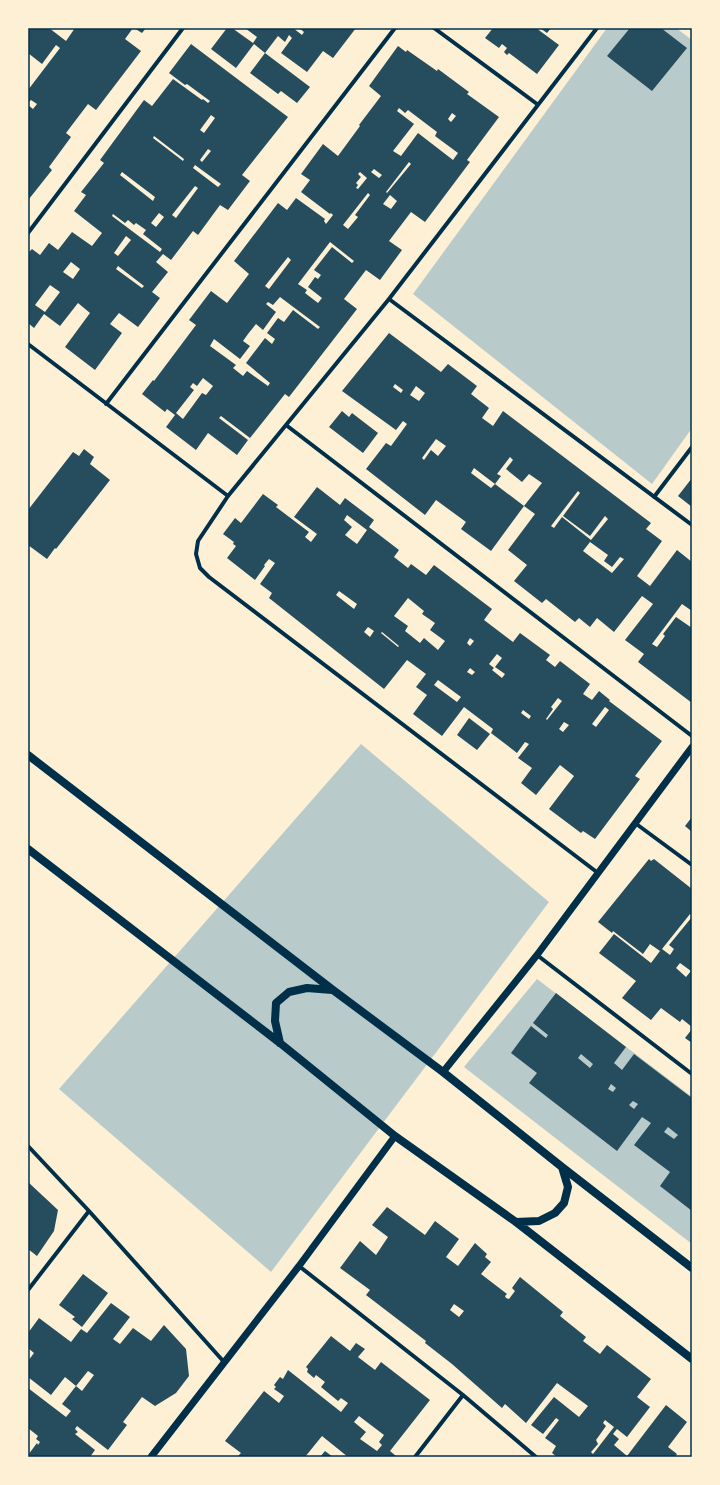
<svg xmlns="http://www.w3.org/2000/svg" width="720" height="1485" viewBox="0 0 720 1485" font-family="Cabin,sans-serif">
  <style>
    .green { fill: #b9caca }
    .building { fill: #264d5e; fill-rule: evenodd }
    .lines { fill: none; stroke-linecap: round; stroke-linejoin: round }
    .minor { stroke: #003049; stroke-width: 4 }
    .tertiary { stroke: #003049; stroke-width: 7 }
    .secondary { stroke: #003049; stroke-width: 8 }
    .neatline { fill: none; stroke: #003049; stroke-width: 1.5 }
  </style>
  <rect width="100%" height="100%" fill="#fdf0d5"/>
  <path class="green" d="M607,28H676L692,40V428L652,484L413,294Z
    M361,744L549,902L271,1272L59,1089Z
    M537,979L692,1097V1244L464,1067Z"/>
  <path class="building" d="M28,28H49L66,41L75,28H133L125,39L141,51L96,110L88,104L66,133L71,137L49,167L52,170L29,199L28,198V105L33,109L37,104L31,100L28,103V90L60,48L56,45L42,64L28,53Z
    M134,28H146L142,33Z
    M227,28H232L253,43L257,37L245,28H293L302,35L304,32L299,28H356L333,58L323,51L307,72L281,53L292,38L289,35L285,42L278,36L265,53L254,44L236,68L211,49Z
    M493,28H536L559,45L537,74L509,53L507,55L504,52L507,48L502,44L499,48L485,38Z
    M540,28H551L547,33Z
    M630,28H661L687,48L652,91L607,56Z
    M191,44L288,117L242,175L250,181L228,210L220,205L198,235L193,231L171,260L163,254L156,262L168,272L152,292L160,298L138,327L119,313L110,324L122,333L95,370L65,347L90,313L78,303L60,326L44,314L34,328L28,323V253L32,249L40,255L49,243L58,250L72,232L92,246L102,233L74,211L86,195L81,192L104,163L100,160L144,100L152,106L173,79L202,100L203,99L208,103L210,101L187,84L185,85L169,73ZM211,115L215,118L204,133L200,130ZM154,136L184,159L183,161L153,138ZM208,149L211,151L202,162L200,160ZM195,165L221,184L218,187L193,168ZM122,172L155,197L153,201L120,175ZM195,186L198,188L176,218L172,215ZM159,213L164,217L156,227L151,223ZM113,214L125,223L128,220L134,225L136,223L146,230L143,234L162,249L160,252L112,216ZM126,236L131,240L118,256L114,253ZM71,262L80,269L73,279L63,272ZM118,266L144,286L142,288L116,269ZM50,285L60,292L45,312L35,305Z
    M398,46L406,52L407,50L437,71L438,69L469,92L467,94L499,117L467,160L470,162L425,222L411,212L389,241L402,250L380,280L366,270L344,299L357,309L289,397L285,394L250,438L221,416L219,418L248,440L237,455L208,433L196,450L166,427L175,415L167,409L165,412L142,394L153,380L154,381L196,325L189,320L211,291L227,303L249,274L234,261L278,203L287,210L296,198L325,219L324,221L326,224L333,215L331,213L330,214L301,192L310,180L301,174L323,144L338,156L360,126L359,125L381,96L369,86ZM399,108L405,113L408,110L437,132L435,136L458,153L453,160L418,133L401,156L393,151L414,124L397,111ZM452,113L456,116L451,122L448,119ZM409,162L411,164L387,193L386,192ZM374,169L382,175L379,178L371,172ZM360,172L367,178L358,189L356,188L358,185L356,183L361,177L358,174ZM368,193L370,195L355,215L358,217L348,229L343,225ZM390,195L397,201L391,209L383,204ZM330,242L354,261L352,263L332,247L314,270L321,275L318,279L315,277L308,287L322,298L318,303L305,293L307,290L298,284ZM288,257L291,260L269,289L265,286ZM280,297L320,327L318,329L293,310L284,322L278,318L267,333L275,339L272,344L265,338L246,363L270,383L268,386L247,371L243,376L233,368L236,365L210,346L214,339L240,359L250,346L243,341L248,334L256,324L263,330L276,312L266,304L268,302L273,305ZM203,378L213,386L206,395L202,393L183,419L176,413L194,390L190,387L193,383L197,386Z
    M265,53L310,87L297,103L281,91L278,94L250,73Z
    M389,333L441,372L448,364L477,386L471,394L489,408L482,418L493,426L503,411L651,523L646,529L662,541L637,576L650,586L677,550L692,562V611L682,604L652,644L657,647L665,636L663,634L676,617L692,628V703L638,662L644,654L625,640L653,604L642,596L614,632L597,618L590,627L579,618L575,622L546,599L542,603L514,581L527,565L508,550L535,514L524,506L542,483L529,474L522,482L506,469L513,460L510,457L497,474L501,476L495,484L524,506L491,551L461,529L466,522L436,500L425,515L366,469L386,443L391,446L407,424L403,421L396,430L342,391ZM395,384L403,390L401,393L393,387ZM416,386L425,393L419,401L410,395ZM436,439L446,446L438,456L431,450L424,460L422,458ZM474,468L495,484L491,488L471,473ZM578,491L580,493L563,516L590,536L605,516L608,519L591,540L562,517L554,528L551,526ZM590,542L608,555L604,561L612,567L620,557L624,559L612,573L583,551Z
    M342,411L349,417L352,413L378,433L363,453L329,427Z
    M84,449L94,457L90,464L110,480L56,549L55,548L47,559L28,545V510L73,452L79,456Z
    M692,478V507L678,496Z
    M317,487L340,505L345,498L374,520L369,527L399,550L394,557L408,568L411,564L426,575L434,565L492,609L484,620L513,642L520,633L550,655L546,660L555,667L560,661L590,684L583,694L592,700L599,691L610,700L609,701L662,741L635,776L640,779L595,839L583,831L581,833L549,809L574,776L560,765L536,795L521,783L532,768L518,758L529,744L525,742L517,753L491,733L493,729L464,707L442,736L413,714L427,695L416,687L426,674L407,660L384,689L269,598L272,593L260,584L275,563L269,559L264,565L265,566L255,580L227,558L236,546L233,544L234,542L223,534L235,518L241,523L263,494L278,505L276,507L309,532L305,537L311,542L317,534L294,517ZM347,515L367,530L357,544L345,535L352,527L344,520ZM339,591L357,604L354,609L336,595ZM408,598L424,611L422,614L435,623L430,630L445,641L438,650L424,638L420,643L405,631L408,626L394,616ZM368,627L374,631L370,637L364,632ZM382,632L399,646L398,647L381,633ZM470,638L474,641L470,646L467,643ZM497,654L502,658L495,667L505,674L502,678L492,670L494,668L489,664ZM470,668L475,672L472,675L467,672ZM438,680L461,697L457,702L434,685ZM558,698L562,701L547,720L546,719L553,709L551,707ZM605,707L609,710L596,727L592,724ZM523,710L531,716L529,719L521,713ZM564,722L569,725L563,732L559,729Z
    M469,718L490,734L477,750L457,735Z
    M692,817V832L685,826Z
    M649,859L651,861L654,859L692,889V916L690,914L662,949L670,955L674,949L669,945L692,917V1027L682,1019L680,1022L661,1008L651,1020L622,998L636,981L599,953L614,934L651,963L660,951L650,944L643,954L613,931L612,933L598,922ZM680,963L691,971L686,977L676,968Z
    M556,993L626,1047L614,1063L622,1070L634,1054L692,1098V1211L660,1186L670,1172L634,1145L651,1123L642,1117L617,1151L529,1083L537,1073L511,1053L531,1026L546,1038L548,1035L533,1023ZM581,1054L593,1064L590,1068L578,1058ZM611,1084L616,1088L613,1092L608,1089ZM633,1101L638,1104L634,1109L629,1105ZM668,1127L678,1135L674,1139L664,1132Z
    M692,1029V1043L685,1038Z
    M28,1182L58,1210L54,1231L37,1256L28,1249Z
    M387,1207L425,1235L435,1221L459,1239L446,1257L458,1266L475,1243L487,1254L485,1257L491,1262L481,1274L507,1294L505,1296L506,1298L509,1299L515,1291L512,1288L520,1277L563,1312L560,1316L586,1337L583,1341L600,1354L607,1345L651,1379L637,1397L650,1407L627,1437L617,1429L613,1434L619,1439L614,1445L627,1456L666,1405L687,1422L668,1447L677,1454L675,1457H557L552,1453L556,1446L545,1438L559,1420L556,1418L543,1434L531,1425L554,1397L579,1417L588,1406L557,1383L526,1423L505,1404L502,1408L452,1364L425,1343L426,1341L366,1295L370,1290L340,1268L360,1241L376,1255L388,1237L372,1225ZM454,1304L464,1311L459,1317L450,1310ZM605,1420L614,1427L593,1454L591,1452L598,1444L596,1440L606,1426L603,1423Z
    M83,1274L108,1293L82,1327L72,1319L75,1317L59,1305Z
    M111,1303L130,1317L113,1339L120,1344L133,1328L151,1341L164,1325L186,1349L189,1376L176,1393L155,1406L142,1397L123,1422L127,1425L108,1450L77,1426L75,1429L78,1432L75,1434L95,1450L90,1457H28V1455L37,1443L38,1445L40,1442L36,1439L38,1436L28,1428V1388L66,1417L71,1411L62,1404L76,1386L82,1391L94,1375L88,1371L76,1386L65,1377L51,1395L28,1377V1361L34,1353L28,1348V1333L39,1318L71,1342L81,1329L87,1333Z
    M331,1336L350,1351L356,1343L365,1349L358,1357L375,1370L381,1362L430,1400L390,1451L396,1456L348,1457L322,1436L305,1457H237L241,1453L225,1441L264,1391L279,1403L284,1396L274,1389L276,1387L274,1385L280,1377L283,1379L288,1370L341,1412L348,1403L341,1398L338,1401L321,1387L325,1382L316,1375L314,1378L307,1372L308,1369L306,1367ZM359,1416L384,1435L379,1442L382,1445L377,1451L360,1439L366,1432L354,1422Z
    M325,1451L333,1457H320Z"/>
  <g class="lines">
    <path class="minor" d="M434,28L537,104
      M597,28L389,299L228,496L198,541L196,554L200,568L209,577L598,873
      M28,233L183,28
      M389,299L692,525
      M28,344L228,496
      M106,404L395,28
      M286,425L692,736
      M654,497L692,447
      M635,823L692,865
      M537,955L692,1074
      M28,1146L89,1211L224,1362
      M299,1266L463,1395L536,1457
      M28,1290L89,1211
      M415,1457L463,1395"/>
    <path class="tertiary" d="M443,1072L537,955L692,747
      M151,1457L299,1266L395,1136"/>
    <path class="secondary" d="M28,755L333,990L443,1072L562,1167L692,1268
      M28,849L280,1043L395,1136L516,1222L692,1359
      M280,1043L275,1021L276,1003L289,992L307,988L332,990
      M516,1222L539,1221L555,1213L564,1203L568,1187L562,1167"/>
  </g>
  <rect width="720" height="1485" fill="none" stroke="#fdf0d5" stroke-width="58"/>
  <rect x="29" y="29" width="662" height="1427" class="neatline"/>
</svg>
